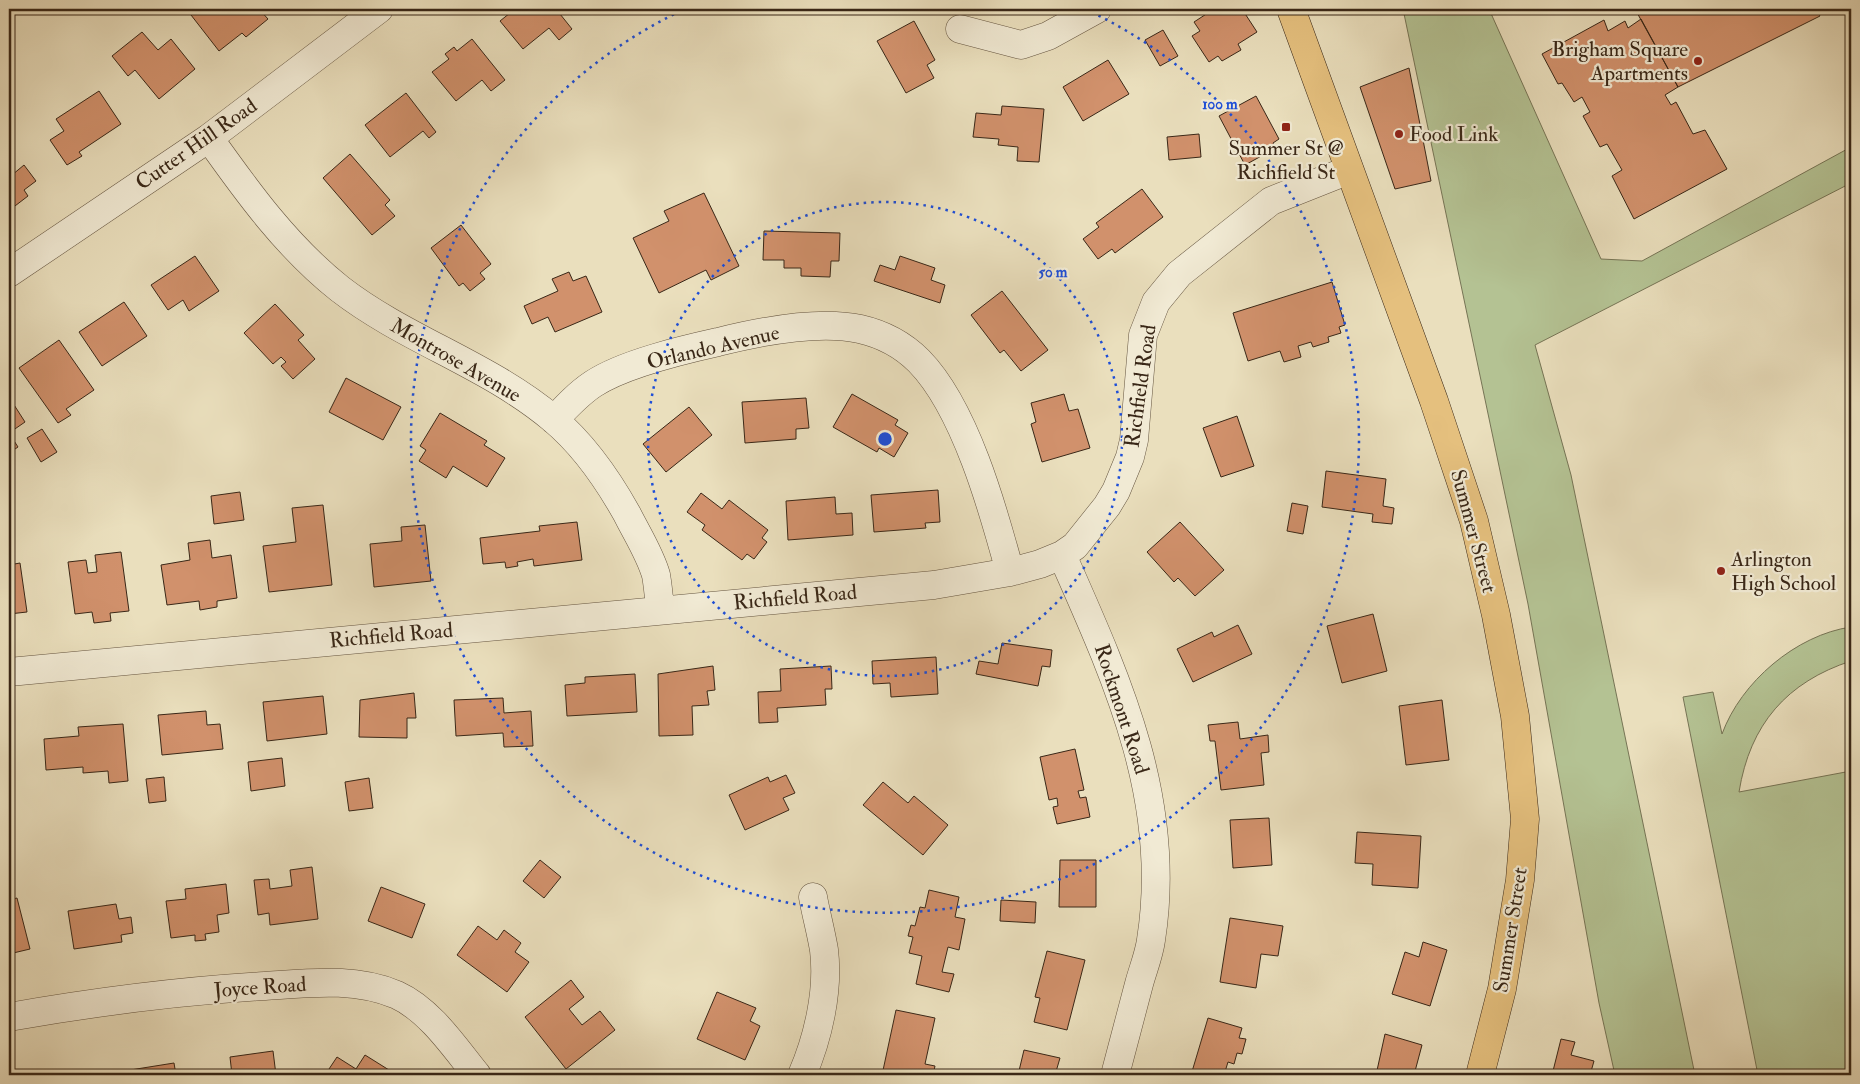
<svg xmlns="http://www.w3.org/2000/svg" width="1860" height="1084" viewBox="0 0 1860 1084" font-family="'IM FELL Double Pica',serif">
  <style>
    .green { fill: #b4c293; stroke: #767455 }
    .building { fill: #d1916c; stroke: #392717 }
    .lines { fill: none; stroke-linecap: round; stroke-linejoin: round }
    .minor-casing { stroke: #655540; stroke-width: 29 }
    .major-casing { stroke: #392717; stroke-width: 29 }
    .minor { stroke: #f1ead4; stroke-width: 28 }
    .major { stroke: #e5c07e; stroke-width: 28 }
    .ring { fill: none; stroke: #1d4ed8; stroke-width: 2.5; stroke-dasharray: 2.5 5 }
    .poi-dot { fill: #8f2418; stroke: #f1ead4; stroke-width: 2 }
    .labels { text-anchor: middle; stroke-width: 4.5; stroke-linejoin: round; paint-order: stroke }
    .poi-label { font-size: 21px; fill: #392717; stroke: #f1ead4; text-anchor: start }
    .street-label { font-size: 21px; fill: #392717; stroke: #f1ead4 }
    .centre { fill: #1d4ed8; stroke: #f1ead4; stroke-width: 2.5 }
    .ring-label { font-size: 15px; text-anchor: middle; font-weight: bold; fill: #1d4ed8; stroke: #f1ead4; stroke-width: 4.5; stroke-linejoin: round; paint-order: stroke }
  </style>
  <rect width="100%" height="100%" fill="#eadfbd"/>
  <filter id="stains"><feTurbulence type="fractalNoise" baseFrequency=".004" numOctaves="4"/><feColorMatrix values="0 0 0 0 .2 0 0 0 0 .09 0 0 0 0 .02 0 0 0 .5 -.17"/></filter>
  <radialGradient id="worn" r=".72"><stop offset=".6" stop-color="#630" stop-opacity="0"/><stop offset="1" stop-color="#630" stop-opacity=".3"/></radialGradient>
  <path class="green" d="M1403,9H1489L1601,259L1642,261L1851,147V183L1535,345L1571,475L1695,1075H1615L1599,1003L1528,604Z
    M1851,627V661C1787,682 1750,724 1739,792L1851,771V1075H1758L1683,697L1713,692L1722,734C1741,682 1796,635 1851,627Z"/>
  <path class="building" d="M199,9H259L268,19L246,37L242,33L219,51L191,15Z
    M515,9H556L572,29L559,40L549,28L523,49L500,21Z
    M1214,9L1220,11L1224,9H1242L1257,32L1238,44L1241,50L1222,61L1218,56L1209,62L1192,36L1200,31L1194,22Z
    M1635,9H1816L1820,16L1678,87Z
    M1641,19L1678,87L1665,95L1671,105L1676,102L1693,134L1705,130L1727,169L1634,219L1612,176L1622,170L1607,144L1600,147L1583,116L1590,112L1582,97L1574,102L1562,83L1558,84L1542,54L1604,20L1608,31L1625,21L1628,28Z
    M914,21L935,60L927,65L934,78L906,93L877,41Z
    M1163,30L1178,56L1160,66L1145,40Z
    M142,32L158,50L171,39L195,69L159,99L135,70L128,76L112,56Z
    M472,39L505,80L491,91L482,80L456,101L432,72L449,59L445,54L454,47L457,51Z
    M1108,60L1129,94L1083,121L1063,87Z
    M1409,68L1431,181L1395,189L1360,87Z
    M99,91L121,124L79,152L82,156L67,165L50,140L64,131L56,119Z
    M406,93L436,132L429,138L423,131L390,157L365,125Z
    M1256,96L1279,139L1273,143L1276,148L1245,165L1219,116Z
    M1002,106L1044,109L1039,162L1017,161L1018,147L998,145L999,139L973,137L976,113L1001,115Z
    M1199,134L1201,157L1169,160L1167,137Z
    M350,154L390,200L385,205L395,216L372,235L323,178Z
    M24,165L36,181L24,190L28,196L11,209L14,212L9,217V170L12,175Z
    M1142,189L1163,217L1115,253L1112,249L1098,259L1083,239L1099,227L1096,223Z
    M704,193L739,266L711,280L706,270L659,293L633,238L669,221L664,211Z
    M461,225L491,264L480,273L485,279L470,291L463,283L459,286L431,248Z
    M764,231L840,233L839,261H831L830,277L801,276V268H784V260H763Z
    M195,256L219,291L189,311L183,300L168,310L151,285Z
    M900,256L935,268L931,280L945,285L940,303L874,281L880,265L895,270Z
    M569,272L573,281L586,276L602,312L555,332L548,317L532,324L524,306L558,291L552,279Z
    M1332,282L1345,325L1339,327L1341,333L1328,337L1329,342L1313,347L1311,342L1298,346L1301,357L1284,362L1280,351L1248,361L1233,313Z
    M1002,291L1048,350L1021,371L1004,350L1000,353L971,315Z
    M124,302L147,336L102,366L79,332Z
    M275,304L304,335L298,340L315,359L293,379L281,366L286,362L281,357L273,364L244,333Z
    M59,340L94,390L66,409L71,415L58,423L19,368Z
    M346,378L401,407L383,440L329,412Z
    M852,394L898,420L895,425L908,433L894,457L879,448L877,452L833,427Z
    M1064,394L1069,411L1078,409L1090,448L1042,462L1031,424L1036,422L1031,403Z
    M9,397L25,422L9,433L18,447L9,453Z
    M806,398L809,428L796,429V439L745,443L742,402Z
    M689,407L712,435L666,472L643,444Z
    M440,413L487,441L484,445L505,458L487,487L453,466L446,478L419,461L426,450L420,446Z
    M1237,416L1254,466L1221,477L1203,428Z
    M42,429L57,452L41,462L27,438Z
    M1326,471L1386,479L1383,506L1394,508L1392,524L1372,522L1373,514L1322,507Z
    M938,490L940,522L925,523L926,528L874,532L871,495Z
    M240,492L244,520L214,524L211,496Z
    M701,493L722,509L729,500L768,530L762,538L767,542L754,559L747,554L742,560L702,530L705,525L687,512Z
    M835,497L836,514L852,513L853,535L788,540L786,501Z
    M1292,503L1308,506L1303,534L1287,531Z
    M323,505L332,585L269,592L263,546L296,542L292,508Z
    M577,522L582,560L534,566L533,559L517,562L518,566L506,568L505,562L483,564L480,538L540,531L539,526Z
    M1180,522L1224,570L1195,596L1178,578L1174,582L1147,552Z
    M425,525L431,581L374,587L370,544L402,541L401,527Z
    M210,540L212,558L231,555L237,598L217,601V607L200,610L199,601L167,605L161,565L190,560L188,543Z
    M121,552L129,611L110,613L111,621L94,623L92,612L75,614L68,562L86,560L88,573L97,572L95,555Z
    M20,563L27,612L9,614V565Z
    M1373,614L1387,671L1342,683L1327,626Z
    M1238,625L1252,654L1193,682L1177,649L1212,632L1214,637Z
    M1002,643L1052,650L1050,667L1042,666L1038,686L976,674L979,661L998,664Z
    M936,657L938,694L891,697L890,683L873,684L872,661Z
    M713,666L715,690L707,691L709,705L692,706L693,735L659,736L658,674Z
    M831,666L832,689H825L826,705L777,708L778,722L759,723L758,692L781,691L780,669Z
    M635,674L637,712L567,716L565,685L585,683V677Z
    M414,693L416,718H407V738L359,737L360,700Z
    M323,696L327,734L267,741L263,702Z
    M503,698L504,713L531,711L533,746L504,747L503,733L456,736L454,700Z
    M1442,700L1449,760L1406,765L1399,706Z
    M206,711L207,725L220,724L223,749L162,755L158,715Z
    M1238,722L1240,739L1268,735L1269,752L1261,753L1264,785L1221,790L1215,741H1210L1208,725Z
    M123,724L128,781L109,783L108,771L83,773V767L46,770L44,739L79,736L78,727Z
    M1075,749L1084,790L1078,791L1080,798L1086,797L1090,817L1057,824L1053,807L1058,806L1057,798L1049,800L1040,757Z
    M282,758L285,786L251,791L248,762Z
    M786,775L795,793L783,798L789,810L745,830L729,795L768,777L770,782Z
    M164,777L166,801L149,803L146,779Z
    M369,778L373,808L349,811L345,782Z
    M883,782L908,803L914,796L948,825L923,855L863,805Z
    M1269,818L1272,865L1233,868L1230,820Z
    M1357,832L1421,836L1418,888L1372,885L1373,864L1355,863Z
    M540,860L561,877L544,898L523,881Z
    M1060,860H1096V907H1059Z
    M312,867L318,919L270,925L269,913L258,915L254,880L269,879L270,889L292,886L290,870Z
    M9,884L13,899L17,898L30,949L9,954Z
    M226,884L229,913L217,915L219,932L205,934L206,940L195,941V935L171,938L166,901L186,899L185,889Z
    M381,887L425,904L412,938L368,921Z
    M929,890L959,897L955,917L965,919L959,950L948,947L942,972L954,974L949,992L916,984L922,956L909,953L913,937L908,936L911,925L915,926L920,907L925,908Z
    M1001,900L1036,902L1035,923L1000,921Z
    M116,904L119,919L131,917L133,933L121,935L122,942L74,949L68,911Z
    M1230,918L1283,926L1278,956L1261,954L1256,988L1220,982Z
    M478,926L497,940L504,930L521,943L515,952L529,962L507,992L457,955Z
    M1423,942L1447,950L1430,1006L1392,994L1405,952L1419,957Z
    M1047,951L1085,960L1067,1030L1034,1022L1040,998L1035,997Z
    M571,980L584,997L569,1009L582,1025L600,1011L615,1030L566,1069L525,1017Z
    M717,992L756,1008L750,1021L760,1026L745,1060L697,1039Z
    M896,1010L935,1018L925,1064L935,1066L933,1075H882Z
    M1208,1018L1242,1028L1239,1038L1246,1039L1242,1054L1237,1053L1234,1064L1228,1062L1224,1075H1191Z
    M1385,1034L1422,1045L1414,1075H1376Z
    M1561,1039L1575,1042L1571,1055L1594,1061L1590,1075H1552Z
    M1024,1050L1060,1058L1055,1075H1018Z
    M273,1051L276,1075H229H232L230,1057Z
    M365,1055L397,1075H325L337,1057L356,1069Z
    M174,1063L176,1075H125L124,1071Z"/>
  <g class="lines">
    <defs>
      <path id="minor" d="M960,29L1021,45L1048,36L1097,9
        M209,138C248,193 287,247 340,289C406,340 489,365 553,419C583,444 608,480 627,514C637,534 650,554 656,575C658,586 659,598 660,609
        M9,273L209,138L379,9
        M554,420C566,407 578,394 593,384C623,364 682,350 718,342C758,332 820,320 860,329C882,334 903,345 919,361C965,408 993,509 1010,572
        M1062,555C1117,679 1173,800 1151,940C1149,955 1143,969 1139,984C1131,1014 1123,1045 1115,1075
        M9,672L934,585L1010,572L1040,564L1062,555L1075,546L1107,506L1116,491L1130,457L1134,440L1143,335L1156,302L1179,274L1271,201L1349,170
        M9,1017C94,1002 179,991 265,986C309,983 355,977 397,995C430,1010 455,1048 477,1075
        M802,1075C818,1038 829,991 824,950C821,932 816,914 813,897"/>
      <path id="major" d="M1291,9L1434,401L1474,521L1496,615L1515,716L1525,819L1520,880L1502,989L1480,1075"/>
    </defs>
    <use href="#minor" class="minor-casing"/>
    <use href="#major" class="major-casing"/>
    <use href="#minor" class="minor"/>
    <use href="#major" class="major"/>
  </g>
  <g class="ring">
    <circle cx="885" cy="439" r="237"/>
    <path d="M1085 9A474 474 0 1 1 685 9"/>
  </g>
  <g class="poi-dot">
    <circle cx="1698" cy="61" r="5"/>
    <rect x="1281" y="122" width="10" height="10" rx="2.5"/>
    <circle cx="1399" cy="134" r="5"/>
    <circle cx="1721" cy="571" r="5"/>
  </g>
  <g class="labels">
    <g class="poi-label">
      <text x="1688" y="56" text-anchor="end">Brigham Square<tspan x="1688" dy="24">Apartments</tspan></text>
      <text x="1409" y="141">Food Link</text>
      <text x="1286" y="155" text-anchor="middle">Summer St @<tspan x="1286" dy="24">Richfield St</tspan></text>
      <text x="1731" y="566">Arlington<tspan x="1731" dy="24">High School</tspan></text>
    </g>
    <g class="street-label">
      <text transform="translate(196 144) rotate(-35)" y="7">Cutter Hill Road</text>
      <text transform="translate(713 347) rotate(-13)" y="7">Orlando Avenue</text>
      <text transform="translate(456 360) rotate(30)" y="7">Montrose Avenue</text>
      <text transform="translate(1140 386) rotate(-82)" y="7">Richfield Road</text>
      <text transform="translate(1474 531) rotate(75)" y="7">Summer Street</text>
      <text transform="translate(795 597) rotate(-5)" y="7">Richfield Road</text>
      <text transform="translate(391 635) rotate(-5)" y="7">Richfield Road</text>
      <text transform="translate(1122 709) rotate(72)" y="7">Rockmont Road</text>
      <text transform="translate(1510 930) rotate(-81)" y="7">Summer Street</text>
      <text transform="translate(260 987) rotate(-4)" y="7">Joyce Road</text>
    </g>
  </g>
  <circle cx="885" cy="439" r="8" class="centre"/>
  <g class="ring-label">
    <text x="1220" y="109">100 m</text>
    <text x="1053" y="277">50 m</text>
  </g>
  <rect width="1860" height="1084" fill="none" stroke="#eadfbd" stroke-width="30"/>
  <rect x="10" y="10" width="1840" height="1064" fill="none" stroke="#392717" stroke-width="2.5"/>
  <rect x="15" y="15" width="1830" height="1054" fill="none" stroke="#392717"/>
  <rect width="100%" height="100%" filter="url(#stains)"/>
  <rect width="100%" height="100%" fill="url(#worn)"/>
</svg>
